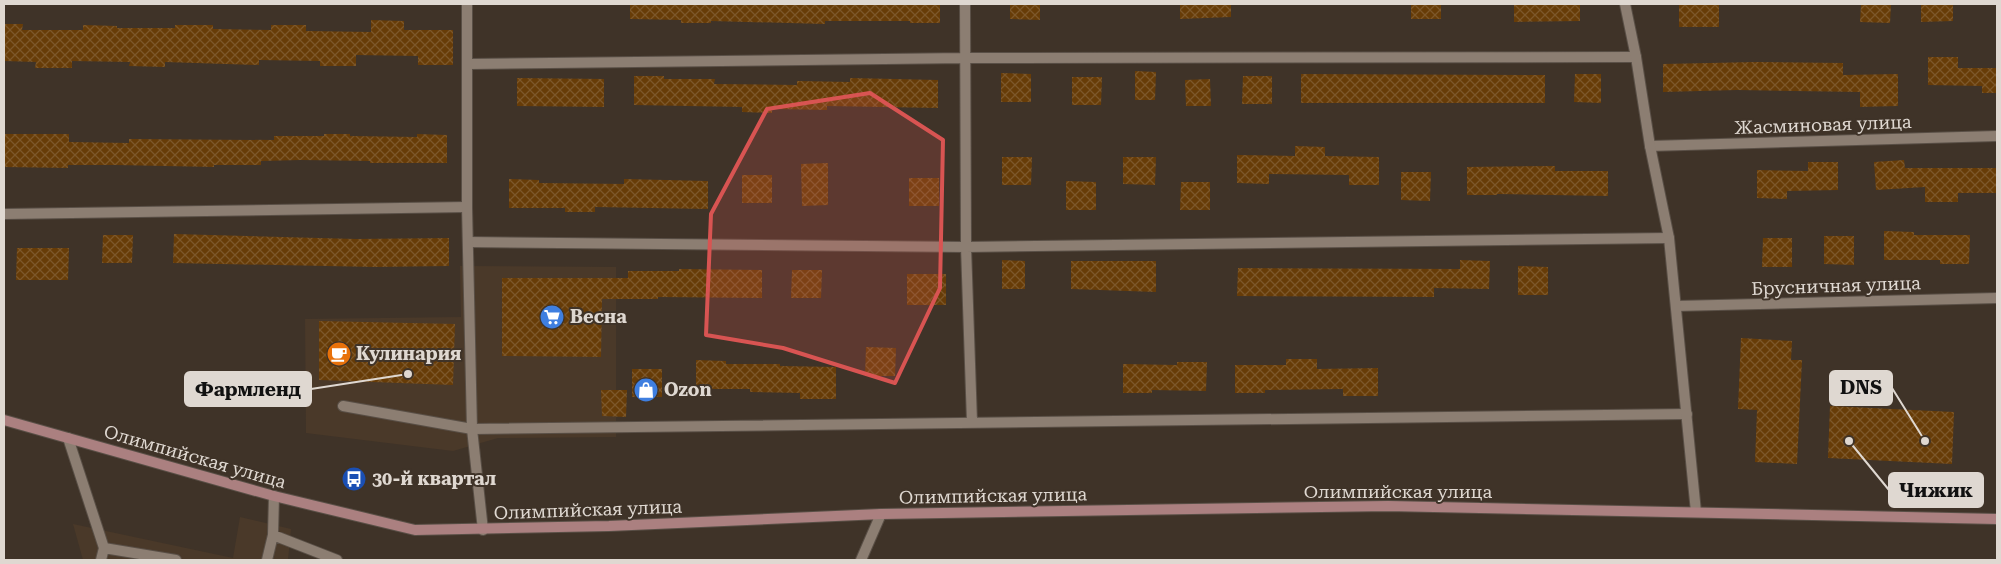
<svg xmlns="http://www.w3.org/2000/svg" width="2001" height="564" viewBox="0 0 2001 564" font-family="'Roboto Serif',serif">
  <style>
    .built { fill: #4a3929 }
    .building { fill: url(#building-cross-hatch) }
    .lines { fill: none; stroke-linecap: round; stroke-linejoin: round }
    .lane-casing { stroke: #594f46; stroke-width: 12 }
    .street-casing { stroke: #594f46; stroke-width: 12 }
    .secondary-casing { stroke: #594f46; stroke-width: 12 }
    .lane { stroke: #8c7e72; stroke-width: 10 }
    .street { stroke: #8c7e72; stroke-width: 10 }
    .secondary { stroke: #ab8080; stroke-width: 10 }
    .marked { fill: #d85452; fill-opacity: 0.2; stroke: #d85452; stroke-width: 4; stroke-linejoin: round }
    .labels { text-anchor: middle; stroke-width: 4; stroke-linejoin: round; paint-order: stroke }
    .street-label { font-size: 18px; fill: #dfd8d1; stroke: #3f3328 }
    .poi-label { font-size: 18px; font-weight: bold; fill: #dfd8d1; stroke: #3f3328; text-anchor: start }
    .leader { fill: none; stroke: #dfd8d1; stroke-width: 2 }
    .callout-dot { fill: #dfd8d1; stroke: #3f3328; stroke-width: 2 }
    .callout { fill: #dfd8d1; stroke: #dfd8d1; stroke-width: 2 }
    .callout-label { font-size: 19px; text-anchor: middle; font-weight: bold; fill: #111 }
  </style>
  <defs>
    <pattern id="building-cross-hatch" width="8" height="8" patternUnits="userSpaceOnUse" patternTransform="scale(1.25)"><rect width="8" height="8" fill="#673c07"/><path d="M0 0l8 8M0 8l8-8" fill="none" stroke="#7c572a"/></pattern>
  </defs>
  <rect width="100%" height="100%" fill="#3f3328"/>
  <path class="built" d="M460,266L616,267V437L498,438L453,451L306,433L305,319L461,317Z
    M240,517L291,529L288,560H83L73,524L233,558Z"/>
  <path class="building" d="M630,4H940V23H910V21H825V24L711,21V23H681V20L630,19Z
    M1010,4H1040V20L1010,19Z
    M1180,4H1231V17L1180,19Z
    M1411,4H1441V19H1411Z
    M1514,4H1580V21L1514,22Z
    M1679,4H1719V27H1679Z
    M1861,4H1891L1890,23L1860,22Z
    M1921,4H1953V21L1921,22Z
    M371,20L404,21V30H453V65H418V56L356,55V66H320V61L259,60V65L165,62V67L129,66L130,62L72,61V68H35L36,62L4,61V24H23L22,30H83V25L117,26V28H175V25H213V29L271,30V25H306V31L371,32Z
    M1928,57H1958V68H1997V93H1982V86L1928,85Z
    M1756,62L1843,63V75L1898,74V106L1860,107V92L1737,90L1663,92V64Z
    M1135,71L1156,72L1155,100H1135Z
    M1001,73L1031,74V102H1001Z
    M1301,74L1545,75V103H1301Z
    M1575,74H1601V103L1574,102Z
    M634,76H664V79H715L714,84L797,85V81L850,82V78L938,80V108L827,106V110L772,109V113L742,112V107L634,105Z
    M1243,76H1272V104H1242Z
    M1072,77H1102L1101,105H1072Z
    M517,78L604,79V107L517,106Z
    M1210,79L1211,106H1186L1185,80Z
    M4,134H69V142L129,143V139L274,140V136H324V134H350V136L417,137V134L447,135V163H370V161L301,160L261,161V165H214V167L116,165H68V168L4,167Z
    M1295,146L1325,147V156L1379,157V185H1349V175L1269,174V184L1237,183V155L1295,156Z
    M1002,157H1032L1031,185H1002Z
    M1123,157H1156L1155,185L1123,184Z
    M1904,160L1905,168H1997V193H1958V202H1925V187L1876,190L1874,162Z
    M1808,162H1838V190L1787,191V199L1757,198V170L1808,171Z
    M828,163V205L802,206L801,164Z
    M1555,166V171H1608V196L1497,194V195H1467V167Z
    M1401,172H1431L1430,201L1401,200Z
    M742,175H772V203H742Z
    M909,178H939V206H909Z
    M509,179L539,180V183L624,184V179L708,181V209L595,207V212H565V208H509Z
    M1066,181L1096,182V210H1066Z
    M1181,182H1210V210H1180Z
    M1884,231L1914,232V235H1970L1969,264H1940V260H1884Z
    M174,234L356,239L449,238V266L375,267L173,263Z
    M103,235H133L132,263H102Z
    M1824,236H1854V265L1824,264Z
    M1763,238H1792V267H1762Z
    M17,248H69L68,280H16Z
    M1002,260L1025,261V289H1002Z
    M1460,260L1490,261L1489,289L1434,288V297L1237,296L1238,268L1460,269Z
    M1071,261H1156V292L1071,289Z
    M1518,266L1548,267V295H1518Z
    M679,269L762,270V298L658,297V299H602L601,357L502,356V278H628V271H679Z
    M792,270H822L821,298H791Z
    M907,274H946V305H907Z
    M319,321L455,324L453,385L319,380Z
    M1741,338L1792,341L1791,360H1802L1797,464L1755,462L1757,410L1738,409Z
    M866,347L896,348L895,376H865Z
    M1286,359H1317V369L1378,368V396H1343V389L1265,390V393H1235V365H1286Z
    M696,360L726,361V364H780V366L836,367V399H800V393L750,392V389H696Z
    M1177,362H1207L1206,391L1152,390V393H1123V364L1177,365Z
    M632,369H662V397H632Z
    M601,390H627L626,417L602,416Z
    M1830,406L1954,412L1952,464L1828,458Z"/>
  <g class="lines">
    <defs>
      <path id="lane" d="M965,4L966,247L972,422
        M469,64L965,58L1636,57
        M1650,146L1997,136
        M4,214L467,207
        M468,242L966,247L1669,238
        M1676,306L1997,298
        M343,406L472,429L1687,414
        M273,535L337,560
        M267,560L273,535L274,496"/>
      <path id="street" d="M467,4V207L472,429L483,530
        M1625,4L1636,57L1650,146L1669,238L1696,512
        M68,438L104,548L101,560
        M104,548L176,560
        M861,560L881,514"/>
      <path id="secondary" d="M4,420L274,496L415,530L609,526L881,514L1388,506L1997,519"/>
    </defs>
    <use href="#lane" class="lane-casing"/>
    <use href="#street" class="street-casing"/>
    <use href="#secondary" class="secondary-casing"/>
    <use href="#lane" class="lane"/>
    <use href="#street" class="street"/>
    <use href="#secondary" class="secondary"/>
  </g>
  <path class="marked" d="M870,93L943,140L940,288L895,383L783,348L706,335L711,214L767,109Z"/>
  <defs>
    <symbol id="supermarket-disc" viewBox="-11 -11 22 22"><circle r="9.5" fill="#3f7fe0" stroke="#3f3328"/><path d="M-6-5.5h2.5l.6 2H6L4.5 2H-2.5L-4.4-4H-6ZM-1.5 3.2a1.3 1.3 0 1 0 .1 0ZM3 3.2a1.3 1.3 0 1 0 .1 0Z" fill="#fff"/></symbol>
    <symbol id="cafe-disc" viewBox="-11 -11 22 22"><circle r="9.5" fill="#e8710a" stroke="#3f3328"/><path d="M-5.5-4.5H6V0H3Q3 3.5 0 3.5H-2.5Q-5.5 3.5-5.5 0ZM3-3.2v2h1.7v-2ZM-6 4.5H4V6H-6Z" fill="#fff"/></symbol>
    <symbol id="shop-disc" viewBox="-11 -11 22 22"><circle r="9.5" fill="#3f7fe0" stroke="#3f3328"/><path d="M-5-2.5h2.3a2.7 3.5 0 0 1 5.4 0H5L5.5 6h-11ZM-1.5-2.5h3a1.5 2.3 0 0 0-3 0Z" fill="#fff"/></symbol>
    <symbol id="bus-disc" viewBox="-11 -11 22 22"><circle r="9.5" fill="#1a4fb4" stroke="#3f3328"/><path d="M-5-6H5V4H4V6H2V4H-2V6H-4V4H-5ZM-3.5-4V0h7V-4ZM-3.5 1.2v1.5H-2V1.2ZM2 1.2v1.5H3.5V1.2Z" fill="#fff"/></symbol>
  </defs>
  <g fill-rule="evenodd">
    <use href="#supermarket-disc" x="538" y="303" width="28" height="28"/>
    <use href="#cafe-disc" x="325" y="340" width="28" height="28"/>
    <use href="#shop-disc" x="632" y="376" width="28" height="28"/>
    <use href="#bus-disc" x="340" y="465" width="28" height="28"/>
  </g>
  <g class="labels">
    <g class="street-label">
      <text transform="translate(1823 125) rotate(-2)" y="6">Жасминовая улица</text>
      <text transform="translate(1836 286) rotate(-2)" y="6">Брусничная улица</text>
      <text transform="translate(195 457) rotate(16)" y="6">Олимпийская улица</text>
      <text x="1398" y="498">Олимпийская улица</text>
      <text transform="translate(993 496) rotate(-1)" y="6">Олимпийская улица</text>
      <text transform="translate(588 510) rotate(-2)" y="6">Олимпийская улица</text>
    </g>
    <g class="poi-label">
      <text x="570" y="323">Весна</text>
      <text x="356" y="360">Кулинария</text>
      <text x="664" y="396">Ozon</text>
      <text x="372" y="485">30-й квартал</text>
    </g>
  </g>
  <path class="leader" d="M1925 441L1892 388M408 374L311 389M1849 441L1889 490"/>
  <g class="callout-dot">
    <circle cx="1925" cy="441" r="5"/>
    <circle cx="408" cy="374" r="5"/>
    <circle cx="1849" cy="441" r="5"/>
  </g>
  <g class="callout">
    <rect x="1830" y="371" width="62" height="34" rx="5"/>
    <rect x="185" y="372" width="126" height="34" rx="5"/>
    <rect x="1889" y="473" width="94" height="34" rx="5"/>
  </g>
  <g class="callout-label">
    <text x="1861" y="394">DNS</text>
    <text x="248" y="396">Фармленд</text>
    <text x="1936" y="497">Чижик</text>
  </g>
  <rect width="2001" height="564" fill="none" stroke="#dfd8d1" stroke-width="10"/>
</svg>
